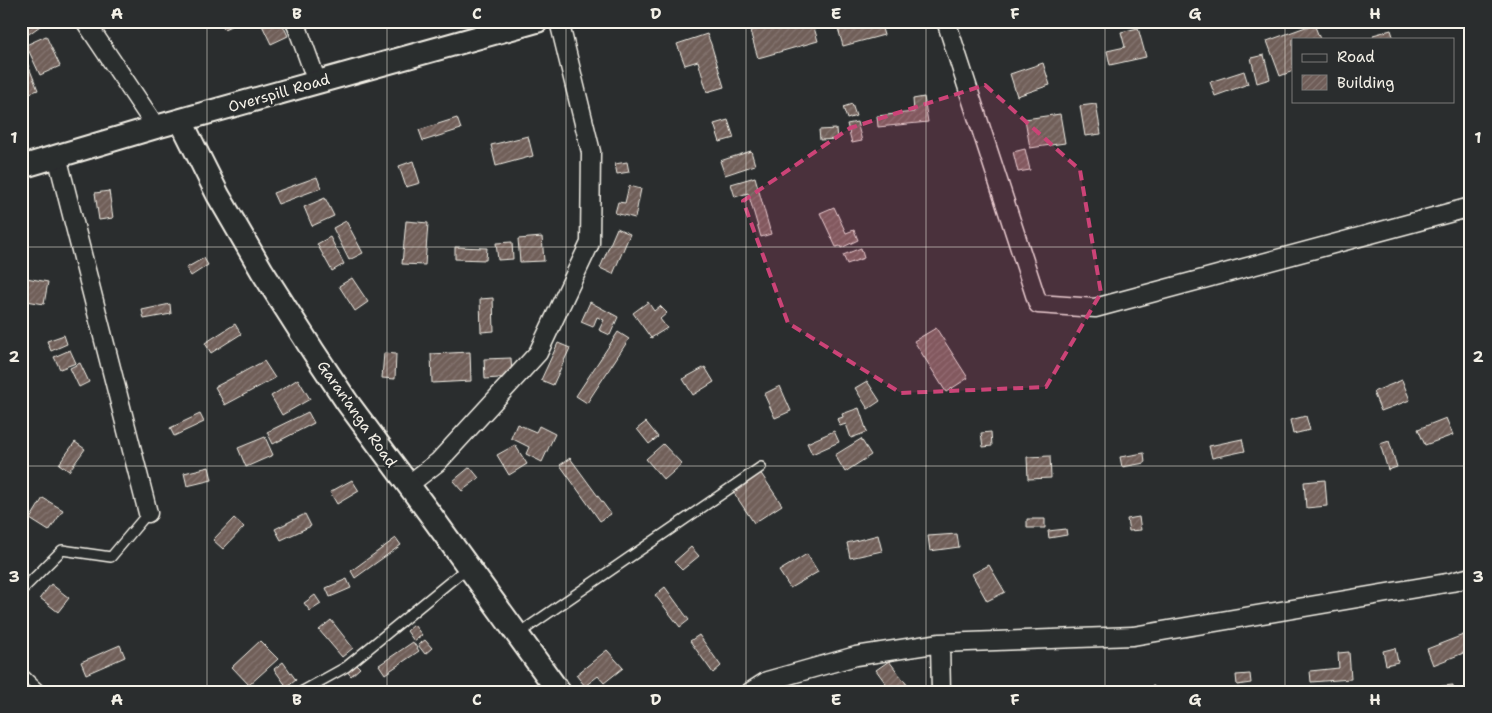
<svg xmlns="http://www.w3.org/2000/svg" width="1492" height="713" viewBox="0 0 1492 713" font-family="'Shantell Sans',sans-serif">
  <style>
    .building { fill: url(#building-hatch); stroke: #f4f1e8 }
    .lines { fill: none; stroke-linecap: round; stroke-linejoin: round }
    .service-casing { stroke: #f4f1e8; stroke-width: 12 }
    .minor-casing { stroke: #f4f1e8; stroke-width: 21 }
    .tertiary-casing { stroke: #f4f1e8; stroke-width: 26 }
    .service { stroke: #2a2d2e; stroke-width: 9 }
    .minor { stroke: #2a2d2e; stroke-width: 18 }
    .tertiary { stroke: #2a2d2e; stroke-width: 22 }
    .marked { fill: #cc4377; fill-opacity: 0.2; stroke: #cc4377; stroke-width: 4; stroke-dasharray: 10 6; stroke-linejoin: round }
    .grid { fill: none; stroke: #f4f1e8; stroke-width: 1; stroke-opacity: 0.55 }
    .labels { text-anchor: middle; stroke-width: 5; stroke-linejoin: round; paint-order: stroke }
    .street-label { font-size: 15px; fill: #f4f1e8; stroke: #2a2d2e }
    .neatline { fill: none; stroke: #f4f1e8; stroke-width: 2 }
    .grid-label { font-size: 16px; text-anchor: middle; font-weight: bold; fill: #f4f1e8 }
  </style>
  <defs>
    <pattern id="building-hatch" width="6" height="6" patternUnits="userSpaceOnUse" patternTransform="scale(1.25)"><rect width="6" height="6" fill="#705e59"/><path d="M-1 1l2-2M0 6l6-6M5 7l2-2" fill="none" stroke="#857671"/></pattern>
  </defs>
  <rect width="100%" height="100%" fill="#2a2d2e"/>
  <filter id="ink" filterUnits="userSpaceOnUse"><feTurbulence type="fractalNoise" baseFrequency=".02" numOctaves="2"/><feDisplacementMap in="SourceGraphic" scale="10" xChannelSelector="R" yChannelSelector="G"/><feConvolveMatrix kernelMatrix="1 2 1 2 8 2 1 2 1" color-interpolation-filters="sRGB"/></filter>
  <g filter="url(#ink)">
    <path class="building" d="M21,21H37L40,26L22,39Z
      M221,21H242L224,29Z
      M260,21H281L288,36L271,44Z
      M785,21H812L818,41L758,58L750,31Z
      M836,21H881L880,22L884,35L843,46Z
      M1197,21H1217V22L1199,27Z
      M1314,24L1320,39H1293V71L1280,76L1267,41Z
      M1138,28L1146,57L1110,65L1107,51L1125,47L1121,32Z
      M1391,30L1394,39H1374L1373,35Z
      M707,34L711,44L724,87L707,92L698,61L685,65L677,44Z
      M46,36L60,66L40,75L26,45Z
      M1264,55L1270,79L1257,83L1251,58Z
      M26,60L38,90L27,94L21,79V61Z
      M1043,63L1050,85L1017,96L1010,74Z
      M1244,71L1248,84L1215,96L1210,82Z
      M924,97L928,122L878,127L877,116L914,112L913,99Z
      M852,104L856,116L847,119L843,107Z
      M1096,104L1101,134L1085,136L1080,106Z
      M1060,114L1065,143L1030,148L1025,119Z
      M457,118L461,129L423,141L419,130Z
      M728,120L734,138L720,142L714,124Z
      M857,122L862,141L852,143L847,124Z
      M836,129L837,139L820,140L819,130Z
      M528,136L533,156L496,166L491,145Z
      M1025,149L1030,170L1018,172L1013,152Z
      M751,151L755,165L725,175L720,161Z
      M413,161L420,183L406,187L399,166Z
      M627,162L629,172L617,174L615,164Z
      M317,177L321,188L278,204L273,193Z
      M755,177L771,234L761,237L748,193L735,197L731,184Z
      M629,186L641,189L635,218L615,213L618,202L625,203Z
      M109,191L113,218L99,220L95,193Z
      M325,198L334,216L312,226L304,207Z
      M834,207L846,233L854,230L858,240L841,248L840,246L836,247L820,213Z
      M346,221L363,253L349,260L333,228Z
      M406,221L428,223L425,265L402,264Z
      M617,228L630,234L613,274L600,268Z
      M330,237L344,264L332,271L317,244Z
      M542,237L544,261L520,262L518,239Z
      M512,242L513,259L498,260L496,243Z
      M455,247L487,248L486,260L455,259Z
      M861,248L864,258L847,264L843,255Z
      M204,258L208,265L191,276L186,268Z
      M21,277L48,282L44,304L21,300Z
      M352,278L368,302L355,311L339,286Z
      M493,298L494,331L481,332L480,299Z
      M590,302L618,317L610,335L599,330L604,320L597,317L593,327L581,322Z
      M648,302L654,311L660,306L667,313L660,319L667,328L651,338L633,313Z
      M170,304L171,314L144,319L142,310Z
      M235,324L241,334L211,353L205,343Z
      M936,328L968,378L946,392L914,341Z
      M618,332L629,339L587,403L576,396Z
      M64,335L67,344L51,351L47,341Z
      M558,343L570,348L553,385L541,380Z
      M70,350L76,363L60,369L54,357Z
      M470,352L471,381L432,383L431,354Z
      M384,353L396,354L395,379L382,378Z
      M511,358L512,377L485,379L484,359Z
      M264,361L275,378L225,405L215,387Z
      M80,363L89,382L79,387L70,368Z
      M705,367L714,382L693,395L683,379Z
      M298,379L310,399L282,415L271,396Z
      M1402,380L1410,400L1381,411L1373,392Z
      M867,381L880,401L868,409L855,388Z
      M780,386L791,411L775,418L764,394Z
      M859,408L867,432L851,438L846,424L840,426L837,419L843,417L842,414Z
      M308,412L314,423L273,444L267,432Z
      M200,414L204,422L174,436L170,428Z
      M1306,416L1310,430L1293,434L1290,420Z
      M1446,418L1453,435L1425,445L1418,429Z
      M646,422L658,437L649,444L637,429Z
      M517,424L536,432L539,426L555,434L542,462L526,454L529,447L511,438Z
      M834,431L839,442L812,454L807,443Z
      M991,432L992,446L983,447L981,433Z
      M265,437L273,455L246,467L238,448Z
      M861,439L871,455L845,472L835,455Z
      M1242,439L1245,451L1212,458L1209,446Z
      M1389,441L1397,467L1388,470L1380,444Z
      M75,442L85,449L69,471L59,464Z
      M663,444L682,464L664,480L646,459Z
      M515,445L527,464L509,475L497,455Z
      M1144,453L1145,463L1122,467L1120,457Z
      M1050,456L1051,478L1028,479L1027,457Z
      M570,458L611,514L600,521L560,465Z
      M209,467L212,480L187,486L184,473Z
      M470,467L479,478L462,491L453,481Z
      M760,472L782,505L754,523L732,490Z
      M352,480L359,491L337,504L330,492Z
      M1325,480L1327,506L1306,508L1304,482Z
      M43,498L63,510L49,531L30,519Z
      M305,514L311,526L281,540L275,529Z
      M1139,517L1141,530L1129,531L1127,519Z
      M234,518L244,527L223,549L213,540Z
      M1027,519H1045V528H1027Z
      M1066,529L1067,535L1049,538L1048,531Z
      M957,534L959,547L930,551L928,536Z
      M878,535L882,551L850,558L847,543Z
      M396,538L401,545L355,578L351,571Z
      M691,547L699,556L682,570L674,562Z
      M807,554L818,572L790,588L779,571Z
      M989,565L1005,592L987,601L972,574Z
      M347,579L351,588L330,597L326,588Z
      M51,584L69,598L58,612L40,598Z
      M665,587L689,620L680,627L655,595Z
      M315,595L321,604L310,611L304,603Z
      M331,620L353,648L342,657L319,630Z
      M414,625L422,635L414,641L407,631Z
      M1471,632V650L1433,665L1427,649Z
      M699,635L721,666L713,673L690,641Z
      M425,640L432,648L425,654L418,645Z
      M260,641L278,659L249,685L232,667Z
      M413,642L419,651L385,674L379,665Z
      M120,645L125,657L86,674L81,662Z
      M1395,648L1398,662L1386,665L1383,651Z
      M607,650L623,668L604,683L598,676L585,686L576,675Z
      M1349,652L1351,679L1311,682L1310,671L1339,668L1338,653Z
      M352,660L360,668L351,676L344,668Z
      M889,661L911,690L908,692H892L876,670Z
      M283,662L296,680L287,687L274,669Z
      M1250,674L1251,683L1237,685L1236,675Z
      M1453,685V692H1434V687Z
      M1154,686L1155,692H1140L1139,688Z"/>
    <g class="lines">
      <defs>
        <path id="service" d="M21,591L62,550L111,557L148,513
          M518,634L761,467
          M21,672L42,692
          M301,692L346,667L468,567"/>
        <path id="minor" d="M85,21L156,127
          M295,21L317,82
          M946,21L1038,304L1095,308L1471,207
          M57,156L148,513
          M408,485L438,462L538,353L590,243L591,152L559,21
          M940,643L941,692
          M750,692L767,681L856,656L940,643L1133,636L1452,582L1471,577"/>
        <path id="tertiary" d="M181,121L218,195L262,271L313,351L347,402L430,514L559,692
          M21,167L156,127L537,21"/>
      </defs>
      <use href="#service" class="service-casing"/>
      <use href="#minor" class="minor-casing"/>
      <use href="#tertiary" class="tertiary-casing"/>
      <use href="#service" class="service"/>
      <use href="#minor" class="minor"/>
      <use href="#tertiary" class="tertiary"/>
    </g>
  </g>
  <path class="marked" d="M985,85L1080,170L1101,293L1046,387L901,393L788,323L743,201L850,128Z"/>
  <path class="grid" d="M207,21V692M387,21V692M566,21V692M746,21V692M926,21V692M1105,21V692M1285,21V692M21,247H1471M21,466H1471"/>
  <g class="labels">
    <g class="street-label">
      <text transform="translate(279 93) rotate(-16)" y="5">Overspill Road</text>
      <text transform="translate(357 414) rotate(55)" y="5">Garan'anga Road</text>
    </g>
  </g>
  <rect width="1492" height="713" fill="none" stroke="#2a2d2e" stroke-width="55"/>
  <rect x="1292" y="38" width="162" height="65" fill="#2a2d2e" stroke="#7b7b78"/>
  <rect x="1302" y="54" width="25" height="8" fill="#2a2d2e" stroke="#7b7b78"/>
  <text x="1337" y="62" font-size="15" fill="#f4f1e8">Road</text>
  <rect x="1302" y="75" width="25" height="15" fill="url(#building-hatch)" stroke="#7b7b78"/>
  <text x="1337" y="88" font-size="15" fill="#f4f1e8">Building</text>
  <rect x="28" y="28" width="1436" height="658" class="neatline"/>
  <g class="grid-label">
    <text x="117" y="19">A</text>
    <text x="297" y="19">B</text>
    <text x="477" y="19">C</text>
    <text x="656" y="19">D</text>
    <text x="836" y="19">E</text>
    <text x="1015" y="19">F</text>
    <text x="1195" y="19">G</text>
    <text x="1375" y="19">H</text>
    <text x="14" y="143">1</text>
    <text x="1478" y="143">1</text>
    <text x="14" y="362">2</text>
    <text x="1478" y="362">2</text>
    <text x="14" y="582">3</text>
    <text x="1478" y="582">3</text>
    <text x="117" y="705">A</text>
    <text x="297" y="705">B</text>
    <text x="477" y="705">C</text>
    <text x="656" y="705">D</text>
    <text x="836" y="705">E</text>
    <text x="1015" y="705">F</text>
    <text x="1195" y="705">G</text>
    <text x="1375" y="705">H</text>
  </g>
</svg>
